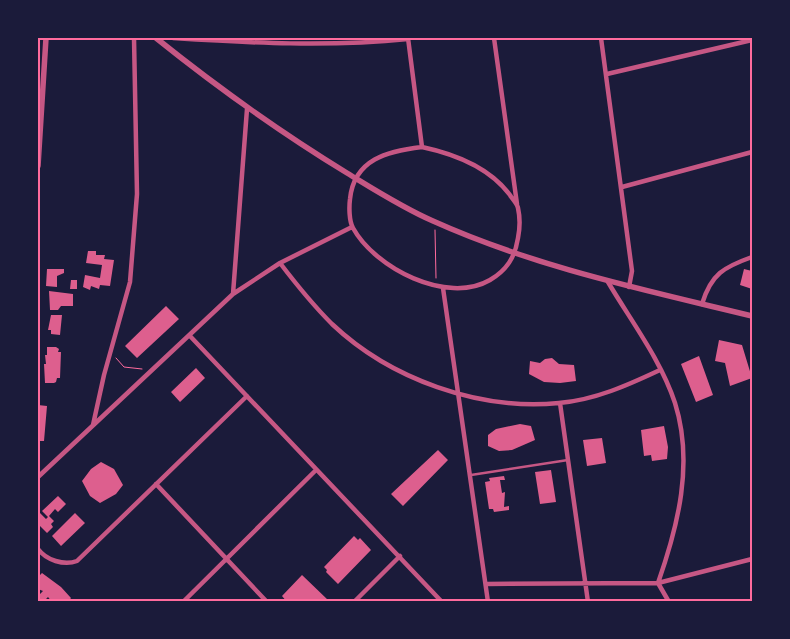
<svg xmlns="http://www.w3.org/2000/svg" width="790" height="639" viewBox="0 0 790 639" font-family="'Fira Sans Condensed',sans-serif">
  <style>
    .building { fill: #dd5f8e }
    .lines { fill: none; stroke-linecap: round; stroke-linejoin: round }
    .path { stroke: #ff6b9d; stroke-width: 1 }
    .service { stroke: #c65784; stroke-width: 2.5 }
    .minor { stroke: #c65784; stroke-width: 4.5 }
    .tertiary { stroke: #c65784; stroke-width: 5.5 }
    .neatline { fill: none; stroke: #ff6b9d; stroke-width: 2 }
  </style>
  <rect width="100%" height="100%" fill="#1b1b3a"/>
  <path class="building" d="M88,251H96V255H105L104,259L114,260L110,286L100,285L99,289L91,286L90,290L83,287L85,275L100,278L102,265L86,263Z
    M47,269H64V273L57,276V287L46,286Z
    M744,269L752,271V289L740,285Z
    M71,280H77V289H70Z
    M49,291L73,294V306H61L58,310H50Z
    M166,306L179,319L137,358L125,346Z
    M51,315H62L60,335L51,334V330H48Z
    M719,340L742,345L752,378L730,386L725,363L715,361Z
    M47,347H56L59,349L58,352H61L60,378H57L56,382L54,383H45L44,364H46L45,355H47Z
    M699,356L713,395L696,402L681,364Z
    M552,358L559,364L574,365L576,381L560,383L544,382L529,374L530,361L540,363L545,359Z
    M196,368L205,378L180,402L171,392Z
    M38,405L47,406L44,441H38Z
    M520,424L531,426L535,440L512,450L499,451L488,446V435L496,429Z
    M664,426L668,447L667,459L652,461L651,455L644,456L641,430Z
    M602,438L606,463L587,466L583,440Z
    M438,450L448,460L403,506L391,494Z
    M101,462L114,469L123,485L116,494L100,503L90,496L82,481L91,469Z
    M551,470L556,502L540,504L535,472Z
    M504,476L505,480H500L502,493L505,492L504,507L509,506V510L494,512L493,509H489L485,482L490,481L489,478Z
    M58,496L66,504L58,512L55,509L49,516L54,521L51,524L53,527L47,533L39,525L38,515L40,513L46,519L48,517L42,511Z
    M75,513L85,523L61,546L52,536Z
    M354,536L358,540L360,538L371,550L338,584L326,572L327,570L324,567Z
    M42,573L61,587L71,598L68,602H52L48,597L43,602H38V596L43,591L38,589V575L39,576Z
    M302,575L328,600L327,602H287L282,596Z"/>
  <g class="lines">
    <path class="path" d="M435,230L436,278
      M116,358L124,367L142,369"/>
    <path class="service" d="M471,475L568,460"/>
    <path class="minor" d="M173,38C252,43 329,47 408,39
      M408,38L422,147
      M494,38L517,204
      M601,38L632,271L629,287
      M607,74L752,40
      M422,147C455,154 489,167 510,195C512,199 517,203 518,208C520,217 520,228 518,238C515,257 507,270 490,280C447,305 375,268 353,228C349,221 349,207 350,199C354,159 388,151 422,147Z
      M622,187L752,152
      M280,263C296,284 313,305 332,324C390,379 479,411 559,403C595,400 628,385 660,370
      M608,282C631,321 661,360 675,403C694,463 678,526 658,583L669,602
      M443,288L488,602
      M233,294L247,109
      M702,304C711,274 724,267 752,257
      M190,336L442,602
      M560,403L588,602
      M93,425L104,375L130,282L137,194L134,38
      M38,477L233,294L280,263L352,227
      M156,484L267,602
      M38,549C46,560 64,566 77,561L247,396
      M486,584L658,583L752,559
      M183,602L316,470
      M354,602L400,556"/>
    <path class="tertiary" d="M156,38C217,87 280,132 347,173C375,190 403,208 433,221C535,267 645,290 752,316
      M38,166L46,38"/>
  </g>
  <rect width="790" height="639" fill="none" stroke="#1b1b3a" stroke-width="78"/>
  <rect x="39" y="39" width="712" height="561" class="neatline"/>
</svg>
